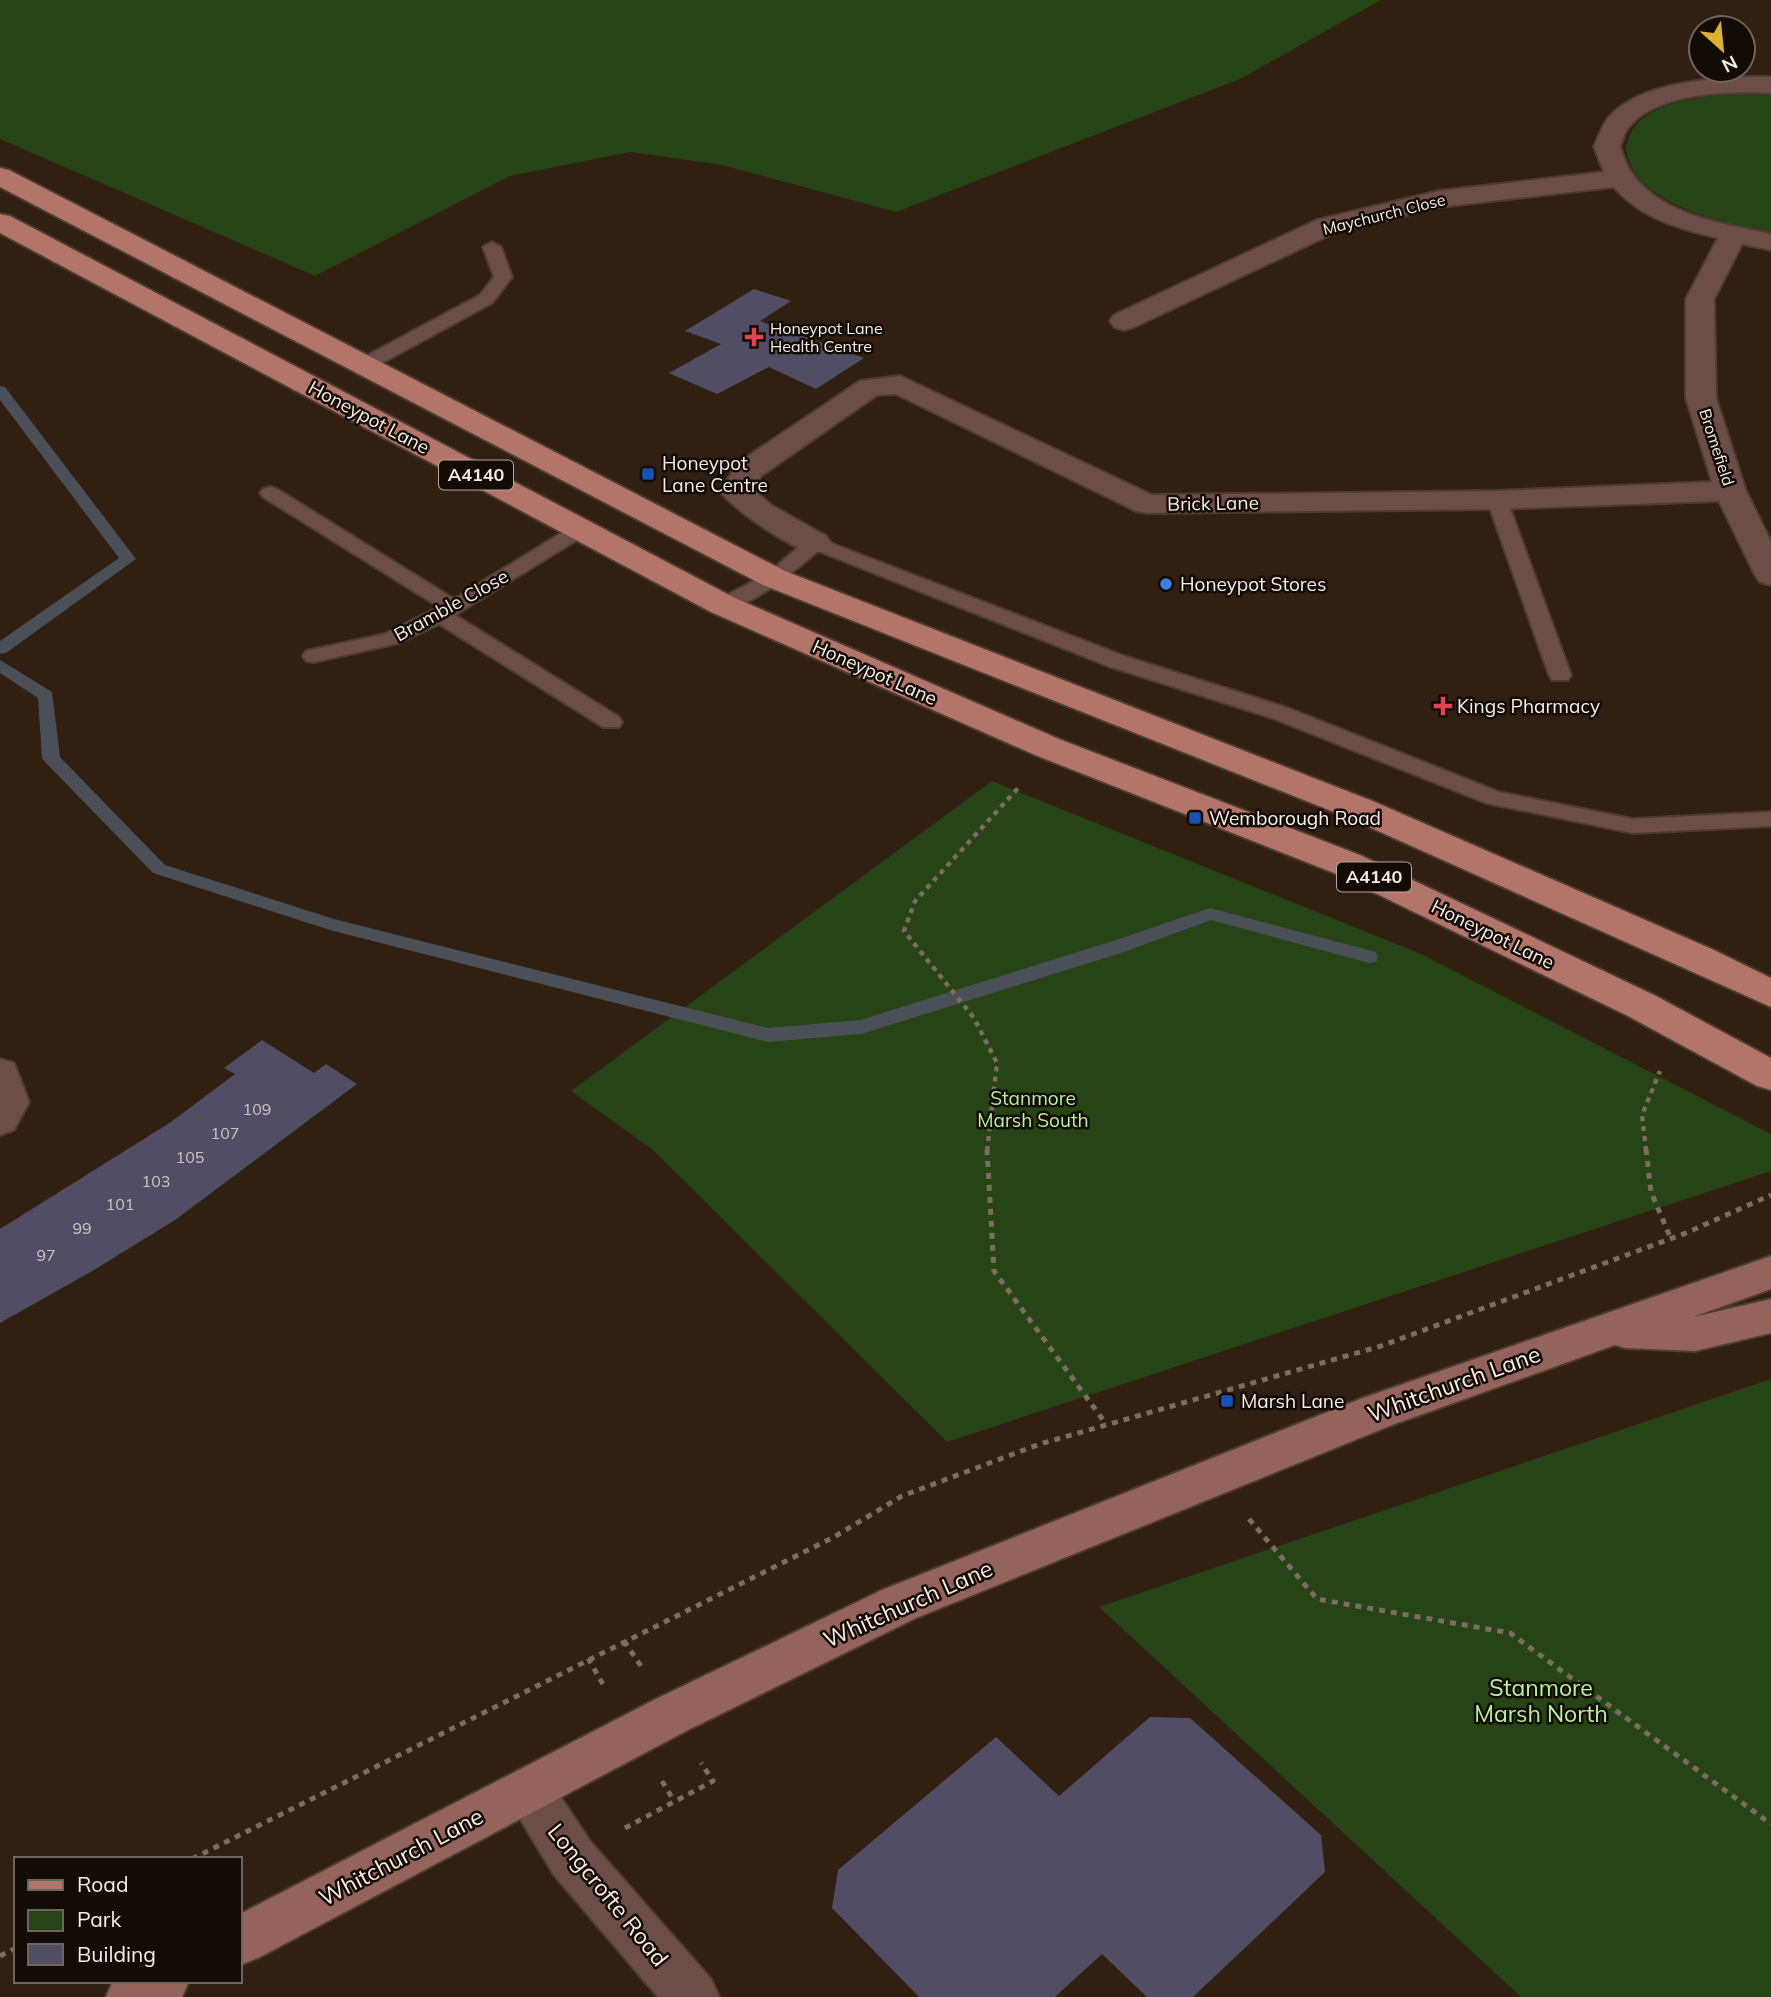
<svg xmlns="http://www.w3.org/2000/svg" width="1771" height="1997" viewBox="0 0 1771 1997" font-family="Mulish,sans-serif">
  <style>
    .green { fill: #264415 }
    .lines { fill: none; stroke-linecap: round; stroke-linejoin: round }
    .stream { fill: #4b5058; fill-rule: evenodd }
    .building { fill: #504d64 }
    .lane-casing { stroke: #4d3c2f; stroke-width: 4 }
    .street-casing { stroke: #4d3c2f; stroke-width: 4 }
    .secondary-casing { stroke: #4d3c2f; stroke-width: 4 }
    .primary-casing { stroke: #4d3c2f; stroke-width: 4 }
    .path-far1 { stroke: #7d6d61; stroke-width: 4.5; stroke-dasharray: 5 5; stroke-linecap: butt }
    .path { stroke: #7d6d61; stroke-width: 5; stroke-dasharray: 6 6; stroke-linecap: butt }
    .lane { fill: #6c4d47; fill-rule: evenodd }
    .street { fill: #6c4d47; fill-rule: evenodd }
    .secondary { fill: #94635b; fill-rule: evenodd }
    .primary { fill: #b37469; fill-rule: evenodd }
    .health-dot { fill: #e0444e; stroke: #130b06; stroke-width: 2.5 }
    .transit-dot { fill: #1a4fb4; stroke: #130b06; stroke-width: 2.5 }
    .shop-dot { fill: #3f7fe0; stroke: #130b06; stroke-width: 2.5 }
    .labels { text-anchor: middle; stroke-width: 5; stroke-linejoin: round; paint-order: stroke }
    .far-street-label { font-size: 16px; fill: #f9ede4; stroke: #130b06 }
    .far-poi-label { font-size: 16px; fill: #f9ede4; stroke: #130b06; text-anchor: start }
    .number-label { font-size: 16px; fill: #cfc5c4 }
    .shield { fill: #130b06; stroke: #b4a9a1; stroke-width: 2 }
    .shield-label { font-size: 18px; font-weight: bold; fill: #f9ede4 }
    .street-label { font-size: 19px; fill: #f9ede4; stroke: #130b06 }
    .poi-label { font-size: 19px; fill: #f9ede4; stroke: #130b06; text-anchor: start }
    .park-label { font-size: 19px; fill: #b8f19c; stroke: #130b06 }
    .near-street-label { font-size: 23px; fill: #f9ede4; stroke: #130b06 }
    .near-park-label { font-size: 23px; fill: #b8f19c; stroke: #130b06 }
  </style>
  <rect width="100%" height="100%" fill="#311f11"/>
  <path class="green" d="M0,0H1381L1240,79L896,212L722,165L630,152L510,176L315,276L0,139Z
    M1735,94L1771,95V232C1732,226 1651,207 1632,168C1629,162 1627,154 1625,148C1628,141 1630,132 1634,127C1657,99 1702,97 1735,94Z
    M992,781L1421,954L1771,1134V1171L947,1442L653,1150L571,1091Z
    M1771,1379V1997H1521L1099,1607Z"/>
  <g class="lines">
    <path class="stream" d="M0,386L5,387L136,559L6,653L0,654V641L119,558L0,400Z
      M0,660L52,692L60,757L165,865L334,919L768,1028L860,1020L1110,942L1210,908L1376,952L1378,957L1376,962L1369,963L1211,920L1124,952L861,1034L768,1042L330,930L153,873L45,762L42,758L38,698L0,673Z"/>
  </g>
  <path class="building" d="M754,289L791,301L760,321L864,358L816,389L769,367L717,394L669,373L721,344L685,331Z
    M262,1040L314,1073L326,1064L357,1084L175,1220L94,1270L0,1323V1229L171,1122L235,1074L224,1068Z
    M1150,1717L1190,1718L1321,1835L1325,1872L1193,1997H1147L1102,1954L1055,1997H919L832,1908L838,1870L996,1737L1059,1796Z"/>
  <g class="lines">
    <defs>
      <path id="lane" d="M492,242L501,247L512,277L492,303L371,369H357L355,365L357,361L480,295L494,277L483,247Z
        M270,487L277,489L454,599L571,527H585L588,531L585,535L455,615L619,717L622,722L619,727H603L439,624L399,643L314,662L306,661L303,656L306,651L385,634L439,607L263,497L260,493L263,489Z
        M1497,494L1504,496L1507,500L1571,675L1568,680H1552L1549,675L1487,500L1490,496Z
        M815,537L1124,656L1288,708L1499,792L1633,819L1771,812V826L1633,833L1486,803L1272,718L1108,666L818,551C798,568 742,616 716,609L713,605L716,601L767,574L808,539Z"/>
      <path id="street" d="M1734,77H1771V93C1730,91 1657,92 1629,127C1624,132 1623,141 1620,147C1624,157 1627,168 1634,176C1664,216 1725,224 1771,234V250L1742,244L1714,299L1716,398L1746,491L1771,542V585L1760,582L1755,575L1719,501L1497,509L1147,513L1136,511L896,394L877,395L761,476L753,489L771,505L826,536L831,543L826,550C823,551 819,552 816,552C795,553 732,508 720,491L738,463L860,381L900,376L1152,495L1497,491L1712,482L1686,398V299L1718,238C1680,229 1640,218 1614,187L1439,207L1336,232L1134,327L1124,330L1114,327L1110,321L1114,315L1317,220L1439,191L1604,172L1594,147C1598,137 1602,126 1609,117C1638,85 1694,81 1734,77Z
        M0,1059L14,1063L29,1102L14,1130L0,1135Z
        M528,1768L546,1775L590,1841L711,1979L719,1997H658L554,1875L503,1791L510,1775Z"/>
      <path id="secondary" d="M1771,1256V1289L1693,1317L1771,1299V1333L1695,1351L1625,1348L1615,1345L1392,1425L916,1618L688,1730L258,1958L240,1965V1914L654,1700L882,1590L1360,1399Z
        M113,1981H189L182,1997H106Z"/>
      <path id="primary" d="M0,168L9,170L785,571L1375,802L1714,950L1771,978V1007L1349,818L763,585L0,187Z
        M0,214L10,216L735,598L1059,739L1360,855L1656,996L1771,1058V1090L1757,1086L1628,1016L1334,873L1035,755L711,612L0,233Z"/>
    </defs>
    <use href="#lane" class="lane-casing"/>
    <use href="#street" class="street-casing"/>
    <use href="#secondary" class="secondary-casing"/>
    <use href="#primary" class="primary-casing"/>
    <path class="path-far1" d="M987,1151L997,1063L974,1018L904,931L915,901L1020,786
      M1646,1151L1642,1115L1660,1071"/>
    <path class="path" d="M987,1149L994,1271L1106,1424
      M1646,1149L1651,1192L1671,1239
      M1249,1519L1317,1599L1510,1633L1771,1824
      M624,1641L643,1669
      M588,1658L605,1688
      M662,1781L674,1801
      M625,1828L713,1781L701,1763
      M192,1859L834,1537L902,1496L1040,1444L1381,1346L1686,1233L1771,1195
      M0,1956L16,1948"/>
    <use href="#lane" class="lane"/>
    <use href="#street" class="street"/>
    <use href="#secondary" class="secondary"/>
    <use href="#primary" class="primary"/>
  </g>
  <g class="health-dot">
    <path d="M750.5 326.5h7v7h7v7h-7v7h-7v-7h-7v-7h7z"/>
    <path d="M1439.5 695.5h7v7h7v7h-7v7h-7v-7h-7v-7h7z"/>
  </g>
  <g class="transit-dot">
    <rect x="641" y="467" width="14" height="14" rx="3.5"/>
    <rect x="1188" y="811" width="14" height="14" rx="3.5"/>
    <rect x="1220" y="1394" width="14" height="14" rx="3.5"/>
  </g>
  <circle class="shop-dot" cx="1166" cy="584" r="7"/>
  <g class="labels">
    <g class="far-street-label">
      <text transform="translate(1384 214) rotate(-14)" y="6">Maychurch Close</text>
      <text transform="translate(1717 447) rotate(72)" y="6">Bromefield</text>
    </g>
    <g class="far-poi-label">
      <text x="770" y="334">Honeypot Lane<tspan x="770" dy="18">Health Centre</tspan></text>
    </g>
    <g class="number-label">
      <text x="257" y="1115">109</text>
      <text x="225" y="1139">107</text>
      <text x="190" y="1163">105</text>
      <text x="156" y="1187">103</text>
      <text x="120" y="1210">101</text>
      <text x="82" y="1234">99</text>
      <text x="46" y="1261">97</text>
    </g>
    <g class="shield">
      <rect x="439" y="460.5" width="74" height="29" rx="5"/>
      <rect x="1337" y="862.5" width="74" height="29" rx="5"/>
    </g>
    <g class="shield-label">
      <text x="476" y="481">A4140</text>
      <text x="1374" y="883">A4140</text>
    </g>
    <g class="street-label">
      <text transform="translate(369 417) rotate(28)" y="7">Honeypot Lane</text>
      <text transform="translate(1213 503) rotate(-1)" y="7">Brick Lane</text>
      <text transform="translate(451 605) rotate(-29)" y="7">Bramble Close</text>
      <text transform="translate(875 672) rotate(24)" y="7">Honeypot Lane</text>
      <text transform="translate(1493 934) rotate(26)" y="7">Honeypot Lane</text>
    </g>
    <g class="poi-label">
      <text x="662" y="470">Honeypot<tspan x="662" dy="22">Lane Centre</tspan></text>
      <text x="1180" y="591">Honeypot Stores</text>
      <text x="1457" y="713">Kings Pharmacy</text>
      <text x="1209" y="825">Wemborough Road</text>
      <text x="1241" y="1408">Marsh Lane</text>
    </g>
    <g class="park-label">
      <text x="1033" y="1105">Stanmore<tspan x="1033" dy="22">Marsh South</tspan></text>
    </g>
    <g class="near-street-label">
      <text transform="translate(1454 1384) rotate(-20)" y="8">Whitchurch Lane</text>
      <text transform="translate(908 1604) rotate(-24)" y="8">Whitchurch Lane</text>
      <text transform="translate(401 1857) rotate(-28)" y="8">Whitchurch Lane</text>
      <text transform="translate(608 1895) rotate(51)" y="8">Longcrofte Road</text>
    </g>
    <g class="near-park-label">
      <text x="1541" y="1696">Stanmore<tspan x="1541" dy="26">Marsh North</tspan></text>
    </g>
  </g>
  <rect x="14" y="1857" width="228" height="126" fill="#130b06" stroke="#6f655f" stroke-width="2"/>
  <rect x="28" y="1880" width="35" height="10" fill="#b37469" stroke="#6f655f" stroke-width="2"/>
  <text x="77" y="1892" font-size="21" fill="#f9ede4">Road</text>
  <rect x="28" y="1910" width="35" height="21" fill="#264415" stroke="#6f655f" stroke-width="2"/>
  <text x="77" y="1927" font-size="21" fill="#f9ede4">Park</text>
  <rect x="28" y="1944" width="35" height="21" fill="#504d64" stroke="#6f655f" stroke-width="2"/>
  <text x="77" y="1962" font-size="21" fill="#f9ede4">Building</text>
  <g transform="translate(1722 49) rotate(153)"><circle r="33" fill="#130b06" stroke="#6f655f" stroke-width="2"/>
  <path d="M0-5L12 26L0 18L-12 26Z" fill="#deb133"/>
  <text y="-10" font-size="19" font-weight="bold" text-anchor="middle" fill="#f9ede4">N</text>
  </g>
</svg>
